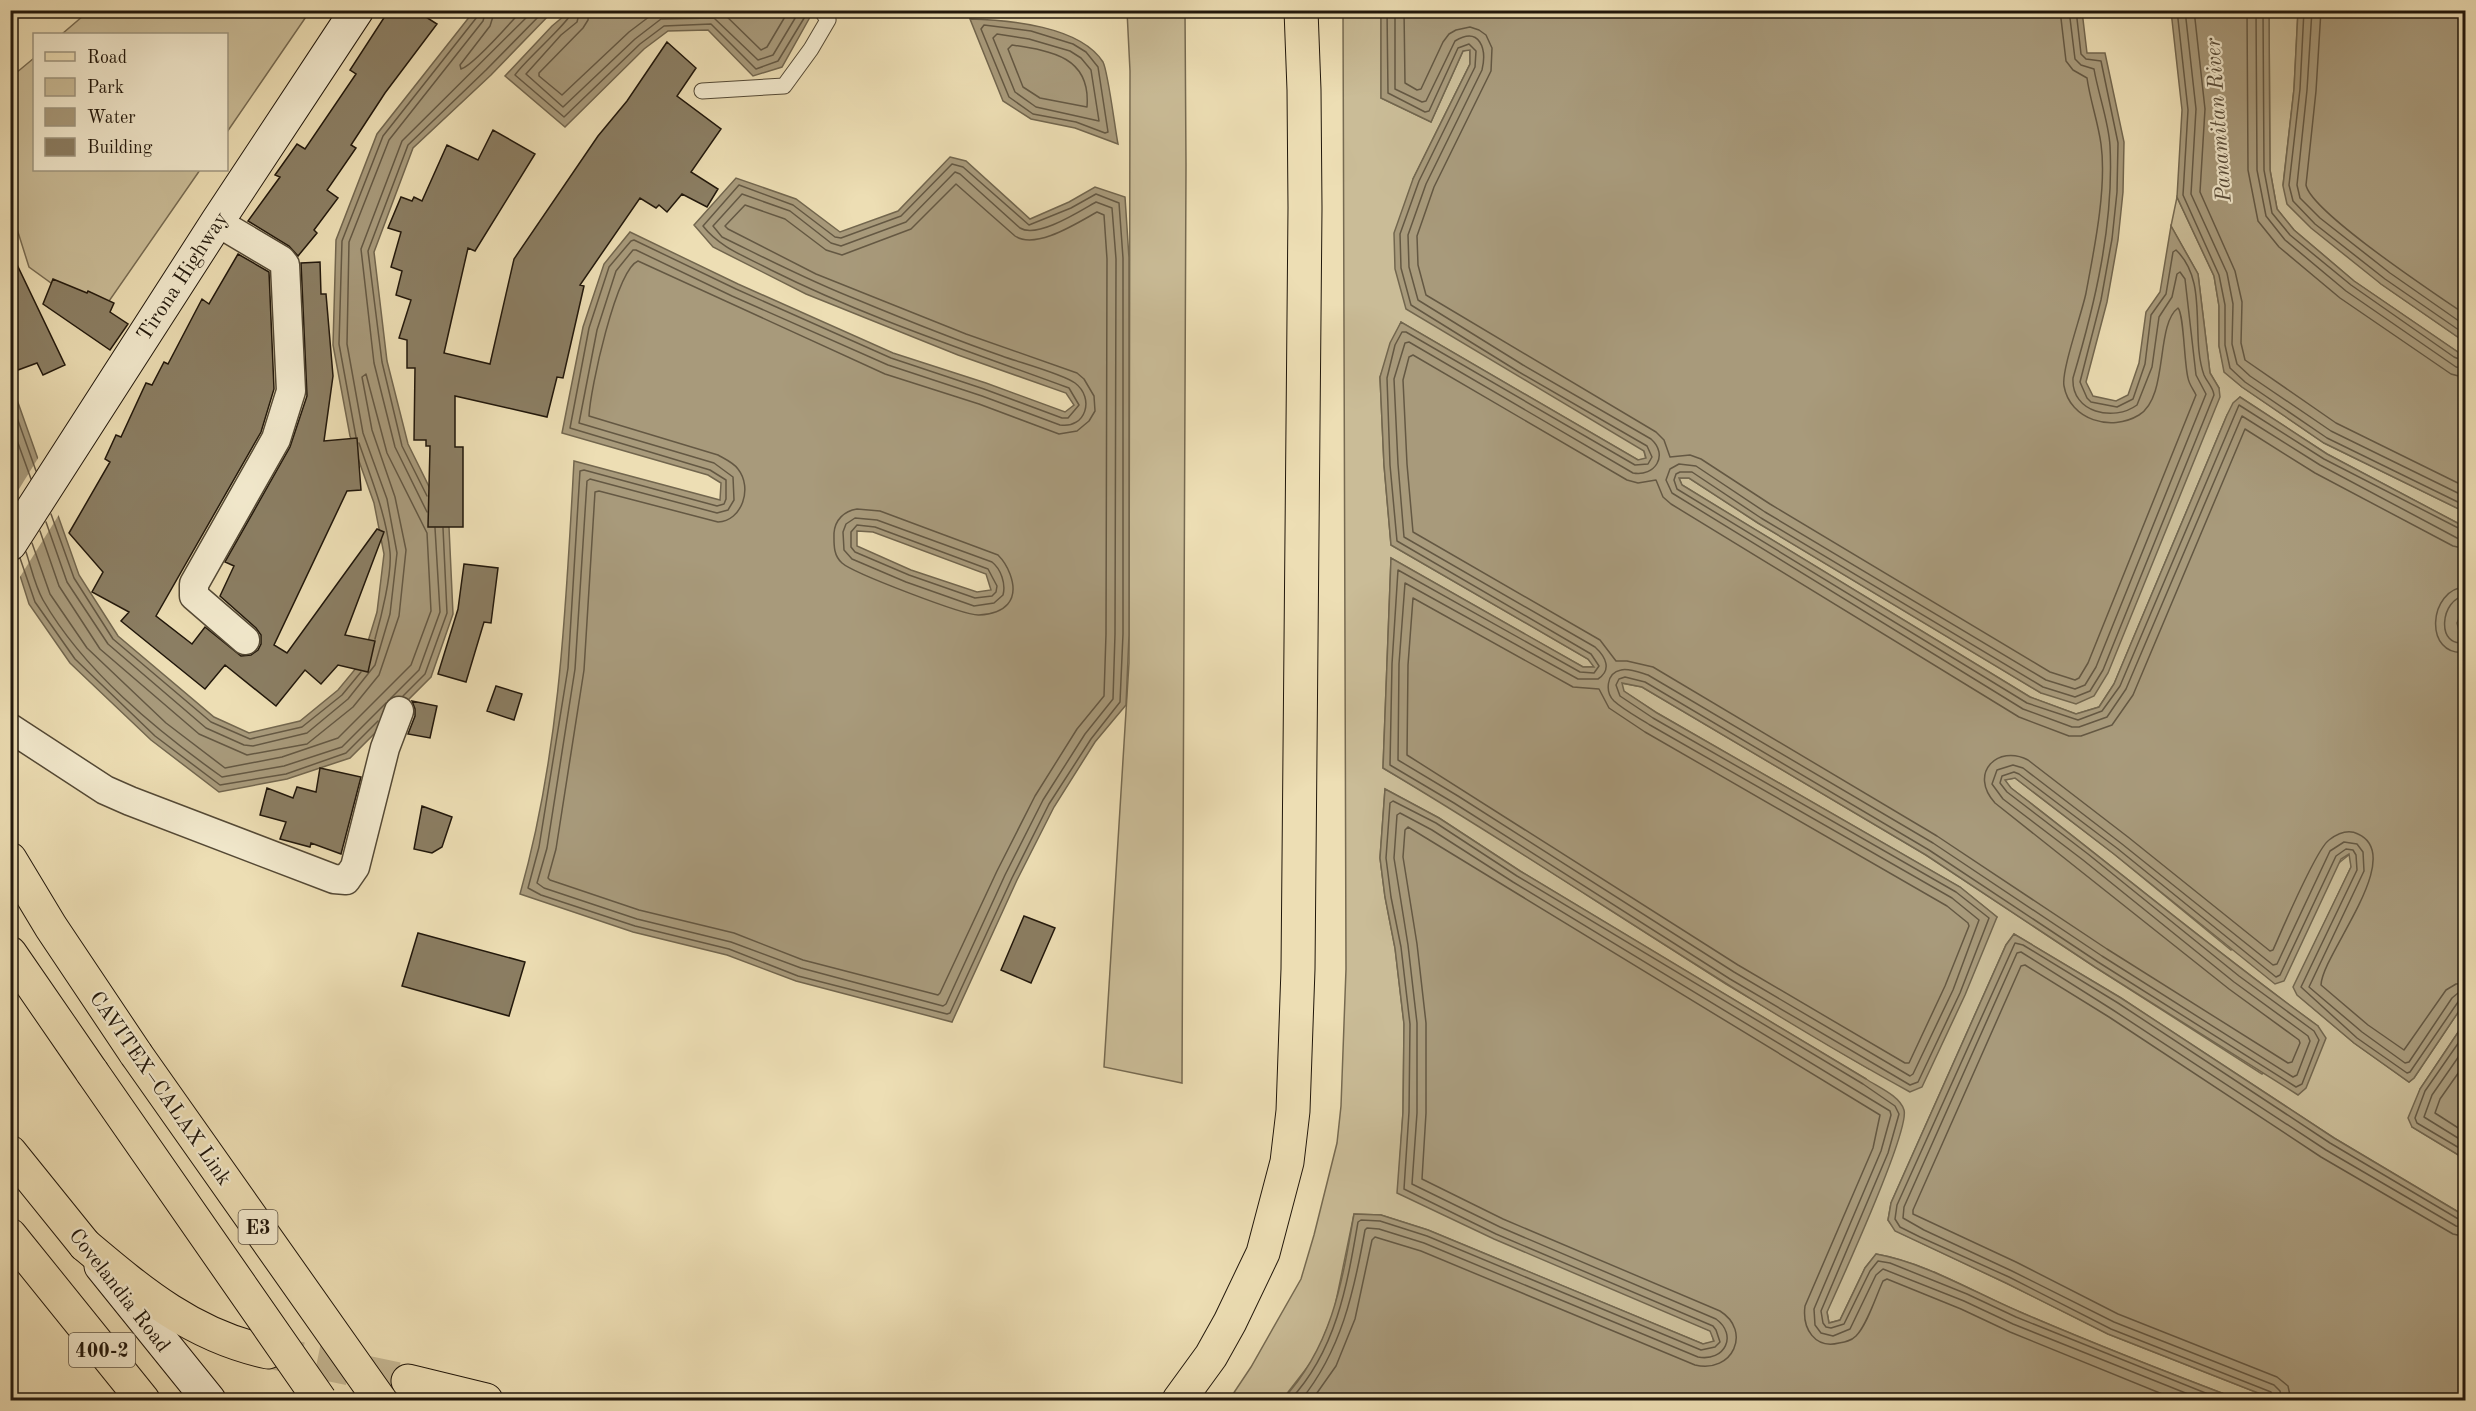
<svg xmlns="http://www.w3.org/2000/svg" width="2476" height="1411" viewBox="0 0 2476 1411" font-family="'Old Standard TT',serif">
  <style>
    .green { fill: #cabc97; stroke: #766a51; stroke-width: 1.5 }
    .water { fill: #a89a7b; stroke: #72664e; stroke-width: 1.5; fill-rule: evenodd }
    .pier { fill: #eddeb4 }
    .lines { fill: none; stroke-linecap: round; stroke-linejoin: round }
    .shore { stroke: #645843; stroke-width: 1.5 }
    .building { fill: #8b7e63; stroke: #21170b; stroke-width: 1.5 }
    .highway-tunnel { stroke: #c4b692; stroke-width: 33; stroke-dasharray: 33 16; stroke-linecap: butt }
    .lane-casing { stroke: #544935; stroke-width: 17 }
    .street-casing { stroke: #544935; stroke-width: 31 }
    .secondary-casing { stroke: #21170b; stroke-width: 35 }
    .primary-casing { stroke: #21170b; stroke-width: 35 }
    .highway-casing { stroke: #21170b; stroke-width: 35 }
    .lane { stroke: #f3eace; stroke-width: 15 }
    .street { stroke: #f3eace; stroke-width: 28 }
    .secondary { stroke: #f3eace; stroke-width: 33 }
    .primary { stroke: #eddeb4; stroke-width: 33 }
    .highway { stroke: #eddeb4; stroke-width: 33 }
    .highway-bridge-casing { stroke: #21170b; stroke-width: 35; stroke-linecap: butt }
    .highway-bridge { stroke: #eddeb4; stroke-width: 33 }
    .labels { text-anchor: middle; stroke-width: 4.5; stroke-linejoin: round; paint-order: stroke }
    .shield { fill: #f3eace; stroke: #605646; stroke-width: 1.5 }
    .shield-label { font-size: 20px; font-weight: bold; fill: #21170b }
    .street-label { font-size: 21px; fill: #21170b; stroke: #f3eace }
    .water-label { font-size: 22px; font-style: italic; fill: #574b38; stroke: #f3eace }
  </style>
  <rect width="100%" height="100%" fill="#eddeb4"/>
  <filter id="stains"><feTurbulence type="fractalNoise" baseFrequency=".00333" numOctaves="4"/><feColorMatrix values="0 0 0 0 .2 0 0 0 0 .09 0 0 0 0 .02 0 0 0 .5 -.17"/></filter>
  <radialGradient id="worn" r=".72"><stop offset=".6" stop-color="#630" stop-opacity="0"/><stop offset="1" stop-color="#630" stop-opacity=".3"/></radialGradient>
  <path class="green" d="M90,10H310V11L227,132L226,34H62Z
    M1127,11H1185L1186,165L1182,1083L1104,1067L1129,663L1130,71Z
    M1343,11H1381V98L1431,122L1463,51L1470,49V64L1413,179L1644,451L1646,459L1638,460L1401,322L1380,377L1384,465L1391,545L1588,659L1595,667H1583L1391,558L1383,768L1451,808L1726,984L1869,1069L1997,917L1960,887L1657,713L1623,691L1621,683L1642,687L1926,855L2095,967L2262,1074L2318,1026C2213,950 2114,867 2011,788L2004,780L2015,778L2114,854L2231,950L2350,854L2351,867L2294,987L2298,995L2354,1043L2409,1082L2414,1078L2465,1002V1022L2420,1089L2412,1127L2465,1159V1216L2334,1138L2121,998L2014,934L2006,945L1891,1203L1888,1220L1896,1231L2006,1283L2108,1334L2276,1400H2240C2166,1372 2092,1343 2020,1312C1973,1292 1927,1263 1876,1254L1865,1268L1840,1320L1829,1323L1827,1312L1866,1079L1520,871L1439,818L1385,789L1380,858L1385,897L1395,948L1404,1024L1403,1112L1398,1193L1711,1331L1714,1342L1703,1344L1428,1230L1381,1215L1354,1214L1334,1311L1316,1356L1282,1400H1229L1251,1367L1301,1279L1314,1235L1337,1143L1341,1106L1346,969Z
    M2269,11H2298L2294,89L2283,185L2381,284L2465,342V357L2354,281L2294,230L2277,209L2270,170Z
    M34,58V170H200L98,317L29,267L11,210L10,78Z
    M2177,197L2214,276L2219,306V346L2225,372L2242,387L2324,443L2465,512V527L2327,454L2240,397L2227,415L2114,684L2099,707L2076,714L2030,697L1682,485L1679,478H1689L1758,523L2041,693L2219,388L2210,373L2198,274L2171,226Z"/>
  <path class="water" d="M814,10L782,67L753,76L708,30L668,31L644,49L565,127L505,76L552,26L570,11Z
    M474,11H553L491,75L413,148L374,252L387,361L408,444L449,527L453,614L431,677L350,758L287,779L219,792L151,740L70,663L29,604L11,547L10,380L79,575L118,636L214,717L249,733L300,721L338,690L362,661L377,612L384,554L374,503L350,436L333,345L336,240L377,134Z
    M1381,11H2082L2087,53H2105L2124,142L2123,192L2118,240L2107,302L2086,382L2093,396L2116,401L2128,395L2139,363L2146,312L2160,292L2171,226L2198,274L2210,373L2219,388L2220,397L2108,673L2094,696L2076,704L2041,693L1758,523L1689,478H1679L1682,485L2030,697L2076,714L2099,707L2114,684L2227,415L2233,403L2240,397L2327,454L2465,527V604L2457,623L2459,630L2466,627L2465,1002L2414,1078L2409,1082L2354,1043L2297,995L2293,987L2351,867L2349,854L2341,859L2284,981L2275,984L2114,854L2015,778L2005,780L2011,788C2114,867 2213,950 2318,1026L2326,1038L2306,1088L2298,1095L2095,967L1926,855L1642,687L1622,683L1624,691L1657,713L1960,887L1997,917L1965,995L1922,1087L1910,1092C1729,993 1560,873 1383,768L1391,558L1583,667H1594L1588,659L1391,545L1384,465L1380,377L1390,343L1401,322L1638,460L1646,458L1644,451L1406,309L1395,269L1394,233L1413,179L1470,64V50L1463,51L1431,122L1381,98Z
    M2171,11H2269L2270,170L2277,209L2294,230L2354,281L2465,357V512L2324,443L2242,387L2224,372L2219,346V306L2214,276L2177,197L2182,110Z
    M2298,11H2465V342L2381,284L2311,228L2287,204L2283,186L2294,89Z
    M970,19C1009,20 1080,26 1103,62C1108,71 1115,129 1118,144L1075,128L1031,119L1003,101Z
    M950,157L966,161L1030,219L1069,202L1095,187L1125,197L1129,258V635L1126,705L1095,742L1054,807L1017,880L952,1022L796,981L727,955L633,932L520,894C560,753 566,606 574,461L720,500L721,483L708,475L562,433L583,327L604,264L630,232L738,284L893,353L986,383L1065,412L1074,405L1066,393L958,355L806,294L713,247L694,225L736,178L796,199L840,232L898,211ZM857,531L873,532L986,574L991,590L977,592L911,570L857,546Z
    M1385,789L1439,818L1520,871L1866,1079C1878,1087 1900,1096 1904,1110C1910,1131 1840,1283 1827,1312L1829,1323L1840,1320L1865,1268L1876,1254C1926,1263 1973,1292 2020,1312C2092,1343 2166,1372 2240,1400H1282C1332,1347 1342,1283 1354,1214L1381,1215L1428,1230L1703,1344L1714,1341L1710,1331L1494,1239L1397,1193L1403,1112L1404,1024L1395,948L1385,897L1380,858Z
    M2014,934L2121,998L2334,1138L2465,1216V1400H2276L2108,1334L2006,1283L1895,1231L1888,1220L1891,1203L2006,945Z
    M2465,1022V1159L2412,1127L2408,1118L2420,1089Z"/>
  <path class="pier" d="M40,455L60,513L18,580L10,557L11,502Z"/>
  <g class="lines">
    <path class="shore" d="M495,10L490,26L460,65L461,69C474,65 510,23 522,10
      M573,10C572,20 524,61 515,75L564,117L640,44L664,26L711,24L756,69L778,61L809,10
      M580,10L577,22L561,35L526,74L563,107L635,39L661,19L714,18L758,60L773,55L800,10
      M589,10L588,20L583,28L539,73V76L562,95L629,32L658,10
      M720,10L761,50L767,47L789,10
      M1387,10L1388,93L1425,112L1429,111L1458,48L1469,44L1476,51L1475,67L1419,181L1400,234L1401,268L1411,305L1519,372L1647,446L1652,457L1648,464L1635,465L1406,332H1402L1395,345L1387,378L1390,465L1397,541L1591,654L1599,666L1594,673L1580,672L1398,570L1392,664L1390,765L1454,803L1730,979L1910,1085L1918,1082L1960,993L1989,918L1956,892L1653,718L1620,696L1616,685L1619,679L1625,677L1645,682L1929,850L2098,962L2296,1087L2302,1084L2319,1040L2314,1031L2239,976L2088,854L2007,792L2000,783L2002,776L2014,772L2019,774L2118,849L2276,977L2280,975L2336,856L2346,849L2353,850L2356,855L2357,870L2301,987L2357,1038L2407,1073L2410,1072L2458,1002L2466,999
      M1395,10V89L1422,102L1426,101L1455,41C1480,26 1487,49 1482,70L1426,184L1408,235L1409,267L1418,300L1523,365L1651,439C1669,455 1655,477 1633,473L1409,342L1405,343L1394,379L1398,464L1404,537L1595,647C1606,657 1612,670 1598,679H1578L1405,583L1399,664L1398,760L1458,796L1734,972L1910,1076L1913,1074L1953,990L1979,920L1952,898L1650,725C1639,718 1624,710 1614,701C1605,692 1606,673 1621,670C1629,668 1641,673 1648,675L1933,843L2102,956L2293,1077L2297,1075L2310,1041L2308,1036L2234,982L2083,860L2003,799L1992,784L1997,770L2013,765L2023,768L2122,844L2273,965L2277,964L2330,851L2344,842L2357,844L2363,852L2364,871L2309,987L2362,1032L2405,1063L2409,1062L2452,998L2458,993L2466,992
      M1404,10L1405,83L1417,90L1421,89L1443,42L1449,34L1456,30L1470,27L1479,30L1486,35L1492,48L1491,71L1434,187L1417,236L1418,265L1426,295L1656,432L1664,440L1670,457L1690,455L1701,459L1770,504L2050,672L2075,680L2079,678L2088,663L2196,395C2193,389 2189,384 2188,378C2184,363 2184,314 2178,308C2155,325 2169,397 2139,415C2111,432 2070,420 2064,386C2061,371 2082,313 2086,293C2094,250 2107,188 2101,144C2098,122 2090,100 2087,78L2073,70L2066,61L2060,10
      M2069,10L2075,59L2081,65L2094,69C2098,93 2109,123 2110,146C2114,224 2095,304 2073,378C2071,413 2114,422 2137,405L2152,367L2159,317L2172,297L2177,274L2180,272L2185,279L2196,375L2206,394L2096,667L2085,685L2075,689L2046,680L1765,512L1696,466L1679,464L1670,469L1666,480L1672,493L2023,709L2072,727H2079L2107,717L2126,689L2242,416L2320,465L2457,538L2466,540
      M2076,10L2081,54L2086,59L2101,61L2118,143L2117,192L2112,239L2101,300L2080,382L2087,398L2091,402L2117,407L2133,399L2145,364L2151,315L2166,294L2173,252L2176,250C2209,281 2190,336 2204,375C2207,382 2213,387 2214,395L2103,670L2090,691L2075,697L2043,687L1761,518L1692,472H1680L1676,474L1674,480L1677,489L2027,703L2078,720L2102,711L2120,686L2239,405L2324,459L2466,532
      M2177,10L2188,110L2183,195L2219,275L2225,305V345L2230,368L2245,382L2327,438L2466,506
      M2185,10L2196,109L2191,194L2227,273L2233,304L2232,344L2237,364L2250,376L2331,431L2466,497
      M2194,10L2205,109L2200,192L2235,271L2242,302L2241,343L2245,360L2336,423L2466,487
      M2247,10L2248,170L2258,221L2279,247L2340,298L2451,374L2466,378
      M2256,10L2257,170L2266,216L2285,240L2346,291L2456,367L2466,369
      M2263,10L2264,170L2272,213L2290,235L2351,285L2454,357L2466,362
      M2304,10L2300,89L2289,185L2293,201L2315,224L2385,279L2466,335
      M2312,10L2307,90L2297,185L2300,198L2320,218L2390,273L2466,326
      M2321,10L2316,91L2306,185C2311,212 2437,295 2466,315
      M984,25L1031,31L1073,44L1086,52L1098,67L1108,132L1105,133L1076,122L1033,114L1009,97L981,29Z
      M997,34L1029,39L1070,51L1081,58L1091,70L1099,121L1036,107L1015,92L993,38Z
      M1012,45C1052,51 1091,57 1087,107L1040,98L1023,87L1008,49Z
      M952,164L963,167L1029,225L1071,208L1096,194L1119,203L1123,258V634L1120,702L1091,739L1049,804L1012,878L950,1013L947,1014L798,976L729,949L635,926L541,895L528,888L539,847L568,668L580,471L584,470L717,506L724,504L726,499V480L710,470L570,428L589,328L609,267L631,241L634,240L736,289L891,358L984,389L1062,418H1068L1079,405L1069,388C969,351 867,318 771,270C747,257 720,248 703,226L739,185L793,205L835,237L841,238L901,216Z
      M955,172L960,174L1020,228C1037,239 1080,211 1096,202L1112,208L1116,259L1115,634L1113,699L1085,734L1043,800L1005,875L946,1004L943,1006L801,968L731,942L637,919L544,888L537,883L547,848L575,669L587,481L590,479L717,513L728,510L734,500L733,477L714,463L579,423L597,330L616,271L633,250H636L732,296L888,365L982,396L1060,425C1086,429 1095,398 1075,383C1063,374 1018,362 1002,356C953,339 906,320 858,300C811,282 767,259 722,237L713,226L742,194L790,211L831,243L841,246L906,222Z
      M956,184L1015,236C1036,250 1077,223 1097,212L1104,215L1107,259L1106,634L1104,696L1077,729L1035,796L997,871L940,993L938,995L803,960L734,933L639,910L550,880L548,878L556,849L584,670L595,492L599,491L718,522C742,521 753,488 738,469C734,463 725,459 718,455L589,416C590,390 616,270 638,261L885,374L979,404L1059,434L1077,431L1089,421L1095,411L1094,396L1084,379L1077,373L966,334L816,274L728,229L725,226L745,205L785,219L826,250L842,255L911,229Z
      M10,398L36,471
      M10,421L31,479
      M356,437L339,344L342,241L383,136L477,17L478,10
      M359,443C371,478 386,514 390,552C392,574 381,618 375,639
      M427,496L402,446L382,362L368,251L408,145L486,70L545,10
      M857,509L880,511L998,555C1004,561 1007,566 1010,574C1020,601 1004,614 979,615C965,616 853,573 842,563C833,555 834,544 834,533C835,520 844,511 857,509Z
      M427,512L395,447L374,363L361,249L402,141L534,10
      M51,514L74,578L113,639L211,722L250,739L302,727L342,695L361,672
      M855,518L877,520L992,562C1001,569 1006,584 1003,595L994,603L974,606L906,582L852,559L844,550L843,532L846,524Z
      M46,522L67,582L108,644L206,728L244,745L253,746L307,733L348,699L375,665L390,614L397,553L387,499L363,433L347,344L349,242L389,140L483,21L486,10
      M857,525L875,527L988,569L997,586L996,592L992,596L975,598L909,575L855,552L851,547V532Z
      M32,543L50,594L87,648L166,723L225,768L282,757L338,738L411,665L431,611L427,533L387,453L366,374L362,377L372,430L395,497L406,550L399,616L379,675L353,707L307,744L247,755L199,734L100,649L59,586L40,531
      M2466,549L2453,546L2315,473L2245,429L2133,695L2112,725L2081,736H2069L2019,717L1671,504L1663,497L1656,480L1638,483L1627,480L1413,355L1409,357L1403,380L1407,464L1413,532L1600,640L1616,661H1627L1653,667L1937,836L2107,949L2288,1063L2292,1062L2300,1043L2299,1040L2229,989L1995,803C1968,773 1998,744 2028,760L2128,837L2270,951L2273,950C2282,930 2316,849 2329,840C2337,834 2348,829 2358,834C2407,856 2322,954 2321,985L2368,1025L2404,1050L2446,990L2456,984L2466,983
      M26,552C31,567 35,586 43,600C84,671 156,730 222,777L284,766L342,747L386,703
      M20,558L35,602L75,659L155,736L220,785L286,774L346,753L378,721
      M2466,587C2428,588 2423,658 2466,652
      M2466,596C2440,597 2435,650 2466,642
      M1413,598L1573,687L1599,689L1609,708L1645,732L1947,906L1968,923L1969,926L1945,986L1909,1063H1905L1738,965L1407,755L1408,665Z
      M403,696L425,674L447,613L443,528
      M391,698L419,670L440,612L435,528
      M2466,1032L2425,1091L2415,1118L2417,1123L2466,1152
      M2466,1046L2432,1095L2424,1117L2466,1143
      M2466,1062L2440,1099L2435,1113L2466,1133
      M1290,1400C1336,1351 1347,1286 1358,1222L1361,1220L1380,1221L1427,1236L1701,1350L1715,1347L1720,1342L1716,1330L1713,1326L1496,1234L1404,1189L1409,1112L1410,1024L1401,947L1391,897L1386,858L1390,803L1393,801L1436,823L1517,876L1863,1084L1895,1106L1899,1114L1888,1153L1821,1311L1823,1323L1826,1327L1831,1328L1844,1324L1870,1271L1878,1261L1890,1263L1967,1294L2016,1317L2223,1400
      M1301,1400C1341,1351 1354,1292 1365,1230L1367,1228L1379,1229L1424,1243L1698,1357C1725,1362 1738,1335 1716,1319L1500,1227L1412,1184L1417,1113V1023L1408,945L1394,858L1397,815L1400,813L1432,830L1513,882L1890,1111L1891,1115L1881,1151L1814,1309L1815,1325L1821,1333L1833,1336L1850,1329L1876,1275L1883,1269L1964,1301L2013,1324L2203,1400
      M1312,1400L1336,1366L1355,1319L1372,1240L1375,1237L1421,1251L1695,1365C1733,1374 1752,1331 1720,1311L1503,1219L1422,1179L1426,1113V1023L1417,944L1403,857L1405,830L1408,827L1880,1115L1873,1148L1805,1306C1802,1329 1815,1349 1839,1343C1845,1342 1851,1341 1856,1336C1867,1325 1876,1296 1883,1281L1887,1279L1961,1309L2010,1332L2177,1400
      M2275,1400L2271,1392L2111,1329L2009,1277L1920,1237L1900,1227L1895,1219L1897,1205L2015,943L2023,945L2118,1003L2330,1143L2460,1220L2466,1221
      M2282,1400L2280,1391L2274,1385L2114,1322L2012,1271L1924,1230L1903,1218L1904,1207L2017,953L2021,952L2113,1010L2326,1150L2456,1226L2466,1228
      M2291,1400L2288,1386L2277,1377L2118,1314L2016,1262L1913,1214V1210L2021,966L2025,965L2109,1017L2321,1157L2453,1234L2466,1237"/>
  </g>
  <path class="building" d="M389,10H415L437,24L385,93L351,145L356,148L327,190L338,198L314,230L317,233L298,256L289,246L248,221L280,177L275,175L297,144L305,149L356,74L350,70Z
    M667,42L696,68L677,96L721,129L691,172L718,189L707,207L682,194L667,212L659,205L656,208L640,198L580,285L584,286L563,378L557,377L547,417L455,396V447H463V527H428L430,446H426V440H414L415,368H407V340L399,338L411,300L396,295L402,271L391,267L401,232L388,228L401,197L412,201L414,197L422,201L447,145L478,160L493,130L535,154L475,251L468,248L451,322L444,353L490,364L514,259L598,136L627,101Z
    M10,250L65,365L43,375L37,363L18,370L10,353Z
    M238,254L269,272L274,389L261,432L156,616L192,644L205,627L241,656L251,655L258,650L261,644V635L256,628L220,596L234,566L225,562L290,447L307,396L301,263L320,262L321,294H326L333,376L324,441L357,438L361,490L347,491L274,645L287,653L377,529L384,532L345,635L375,641L368,672L338,665L321,684L305,670L276,706L225,665L205,689L121,621L129,612L92,592L103,572L69,533L110,462L105,459L116,435L121,437L146,383L152,385L164,362L168,364L202,299L209,304Z
    M53,279L87,293L88,291L114,303L110,312L128,324L110,350L43,304Z
    M464,564L498,568L491,623L484,622L466,682L438,674L458,609Z
    M496,686L522,694L514,720L487,711Z
    M412,701L437,706L430,738L408,734L415,716V709Z
    M320,768L361,777L341,854L311,843L310,847L280,839L286,822L260,815L267,788L293,798L297,787L316,792Z
    M422,806L452,817L442,847L432,853L414,849Z
    M1024,916L1055,928L1031,983L1001,970Z
    M418,933L525,962L509,1016L402,986Z"/>
  <g class="lines">
    <path class="highway-tunnel" d="M269,1352L408,1381"/>
    <defs>
      <path id="lane" d="M702,91L784,86L811,49L828,20L821,10"/>
      <path id="street" d="M217,222L281,260L285,265L291,391L276,439L194,584V596L245,640
        M10,728L105,790L130,801L334,879L346,880L355,867L385,748L399,711"/>
      <path id="secondary" d="M10,544L217,222L357,10
        M101,1266L209,1400"/>
      <path id="primary" d="M10,1152L85,1245
        M10,1235L143,1400"/>
      <path id="highway" d="M10,859L51,927L136,1054
        M10,953L92,1072
        M85,1245C142,1293 193,1336 268,1352
        M408,1381L486,1400
        M1179,1400L1211,1356L1230,1322L1263,1253L1287,1162L1293,1111L1298,969L1305,208L1304,90L1301,10"/>
    </defs>
    <use href="#lane" class="lane-casing"/>
    <use href="#street" class="street-casing"/>
    <use href="#secondary" class="secondary-casing"/>
    <use href="#primary" class="primary-casing"/>
    <use href="#highway" class="highway-casing"/>
    <use href="#lane" class="lane"/>
    <use href="#street" class="street"/>
    <use href="#secondary" class="secondary"/>
    <use href="#primary" class="primary"/>
    <use href="#highway" class="highway"/>
    <defs>
      <path id="highway-bridge" d="M136,1054L380,1400
        M92,1072L320,1400"/>
    </defs>
    <use href="#highway-bridge" class="highway-bridge-casing"/>
    <use href="#highway-bridge" class="highway-bridge"/>
  </g>
  <g class="labels">
    <g class="shield">
      <rect x="238.5" y="1210" width="39" height="34" rx="4.5"/>
      <rect x="69" y="1333" width="66" height="34" rx="4.5"/>
    </g>
    <g class="shield-label">
      <text x="258" y="1234">E3</text>
      <text x="102" y="1357">400-2</text>
    </g>
    <g class="street-label">
      <text transform="translate(182 276) rotate(-57)" y="7">Tirona Highway</text>
      <text transform="translate(161 1088) rotate(55)" y="7">CAVITEX–CALAX Link</text>
      <text transform="translate(120 1290) rotate(52)" y="7">Covelandia Road</text>
    </g>
    <g class="water-label">
      <text transform="translate(2217 120) rotate(-94)" y="8">Panamitan River</text>
    </g>
  </g>
  <rect width="2476" height="1411" fill="none" stroke="#eddeb4" stroke-width="36"/>
  <rect x="12" y="12" width="2452" height="1387" fill="none" stroke="#21170b" stroke-width="3"/>
  <rect x="18" y="18" width="2440" height="1375" fill="none" stroke="#21170b" stroke-width="1.5"/>
  <rect x="33" y="33" width="195" height="138" fill="#f3eace" stroke="#9f9680" stroke-width="1.5"/>
  <rect x="45" y="52" width="30" height="9" fill="#eddeb4" stroke="#9f9680" stroke-width="1.5"/>
  <text x="87" y="63" font-size="18" fill="#21170b">Road</text>
  <rect x="45" y="78" width="30" height="18" fill="#cabc97" stroke="#9f9680" stroke-width="1.5"/>
  <text x="87" y="93" font-size="18" fill="#21170b">Park</text>
  <rect x="45" y="108" width="30" height="18" fill="#a89a7b" stroke="#9f9680" stroke-width="1.5"/>
  <text x="87" y="123" font-size="18" fill="#21170b">Water</text>
  <rect x="45" y="138" width="30" height="18" fill="#8b7e63" stroke="#9f9680" stroke-width="1.5"/>
  <text x="87" y="153" font-size="18" fill="#21170b">Building</text>
  <rect width="100%" height="100%" filter="url(#stains)"/>
  <rect width="100%" height="100%" fill="url(#worn)"/>
</svg>
